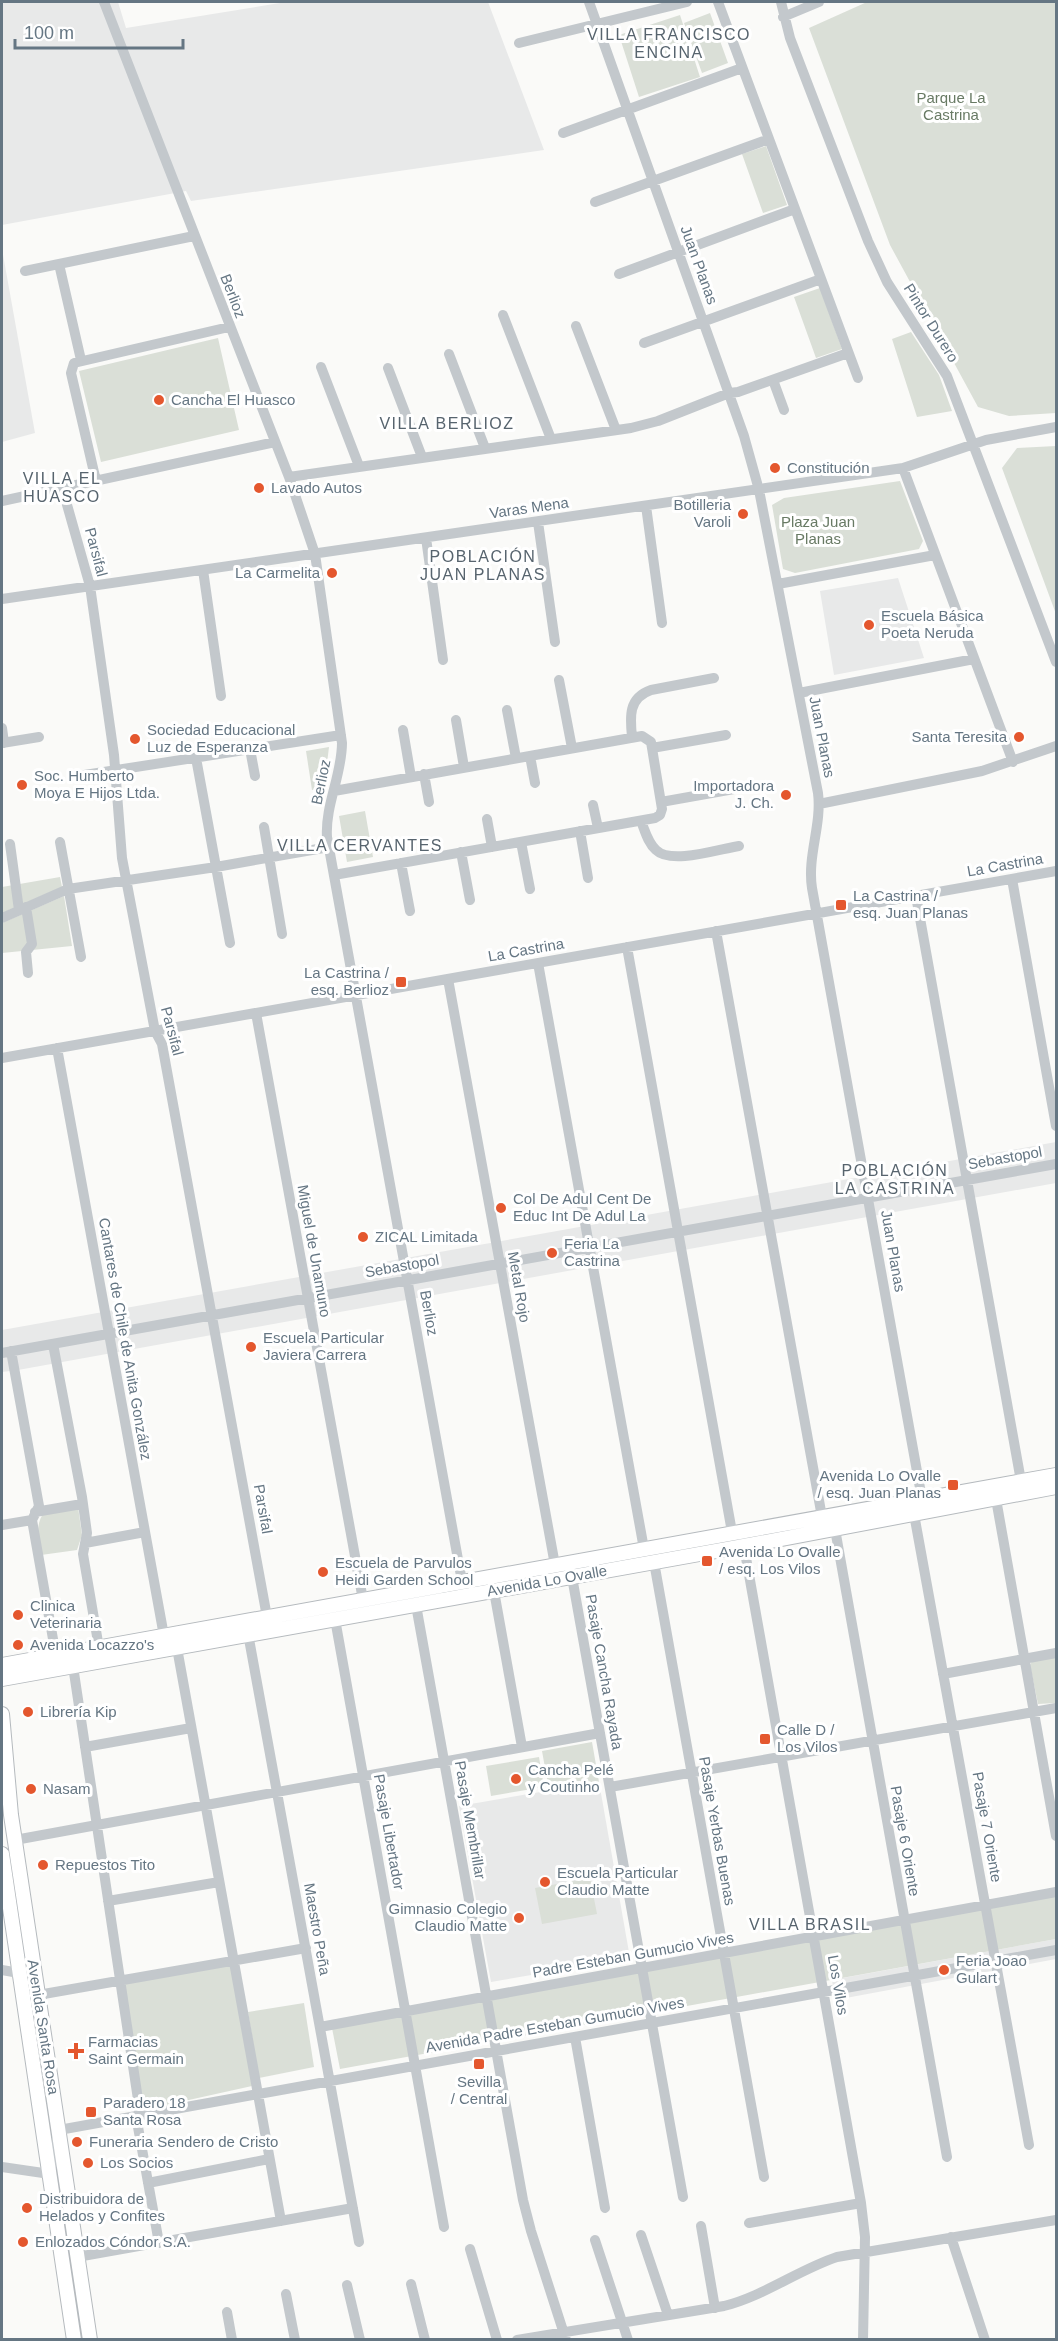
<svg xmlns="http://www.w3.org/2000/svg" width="1058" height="2341" viewBox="0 0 1058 2341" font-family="Arial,sans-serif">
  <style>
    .built { fill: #e8e9e9 }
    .green { fill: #dadfd7 }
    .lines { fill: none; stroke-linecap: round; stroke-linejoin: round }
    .major-casing { stroke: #b5babe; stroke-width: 16 }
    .minor { stroke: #c3c8cc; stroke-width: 10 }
    .major { stroke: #fff; stroke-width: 14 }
    .poi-dot { fill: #e4572e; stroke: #fff; stroke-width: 2 }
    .labels { text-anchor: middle; stroke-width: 6; stroke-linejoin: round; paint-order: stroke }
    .park-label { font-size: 15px; fill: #687a64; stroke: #fff }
    .street-label { font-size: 15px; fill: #657683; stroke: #fff }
    .poi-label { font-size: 15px; fill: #657683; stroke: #fff; text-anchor: start }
    .neighbourhood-label { font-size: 16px; letter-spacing: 1.5px; fill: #57646e; stroke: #fff }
  </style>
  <rect width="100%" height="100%" fill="#fafaf8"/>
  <path class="built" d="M2,2H118L126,28L286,2H488L544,150L191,201L186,191L2,225Z
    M2,249L35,433L2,442Z
    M898,578L924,658L834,675L820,591Z
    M1056,1142V1183L18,1370L2,1372V1330Z
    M599,1782L630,1958L491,1982L459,1806Z
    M1056,1939V1959L835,2000L832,1980Z"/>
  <path class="green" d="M867,2H1056V413L1009,416L978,407L890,245L809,28Z
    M710,13L728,63L702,73L684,23Z
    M680,15L700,77L639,97L619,35Z
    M766,146L787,205L763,213L742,154Z
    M820,288L842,349L816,358L794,297Z
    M911,332L939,375L952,411L917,417L892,339Z
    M218,338L239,430L101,462L79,371Z
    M1056,446V614L1002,468L1017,448Z
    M900,481L923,541L919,549L795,573L783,569L772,505L784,498Z
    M329,747L324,788L312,790L306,751Z
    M365,811L373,857L347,862L339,816Z
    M60,877L62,887L2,913V887Z
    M64,896L72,946L2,953V923Z
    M78,1507L82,1535L77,1550L41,1555C39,1539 34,1525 45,1511Z
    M1056,1656V1703L1038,1704L1030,1665L1032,1661Z
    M592,1742L599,1782L549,1790L542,1751Z
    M539,1757L544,1787L491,1796L486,1766Z
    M590,1878L597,1914L542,1924L535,1888Z
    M1056,1895V1939L340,2069L332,2028Z
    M228,1964L232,1967L252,2086L148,2109L142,2104L124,1985L127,1980Z
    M304,2003L314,2067L259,2078L248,2012Z"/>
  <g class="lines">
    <defs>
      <path id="major" d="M2,1665L1056,1475
        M2,1679L744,1546L1056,1487
        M2,1714L11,1815L90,2340
        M2,1854L74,2340"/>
    </defs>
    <use href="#major" class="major-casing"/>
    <path class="minor" d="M104,2L289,477L315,554L342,743C342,775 325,805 327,837L463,1587
      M589,2L744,436L759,490L818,793C822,825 807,856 812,888L922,1499
      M718,2L858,378
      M781,2L790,38L868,241L887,282L947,376L1056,662
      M783,17L819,2
      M519,43L687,2
      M563,133L742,68
      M595,202L769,139
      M59,264L81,360
      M25,271L194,236
      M619,274L795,209
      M503,315L551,439
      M576,326L616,430
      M644,343L821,279
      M449,354L485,448
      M321,367L359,466
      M388,368L422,457
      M773,380L784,410
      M903,468L1013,762
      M289,477L631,428L658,421L729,393L738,392L848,353
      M96,481L71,373L74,363L229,327
      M62,487L90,586L114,755L122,858L155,1031L162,1044L267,1617
      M2,501L275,442
      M646,506L662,623
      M538,522L555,642
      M426,538L443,660
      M203,570L221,696
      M778,584L935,555
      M2,599L903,468L986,440L1056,427
      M559,680L572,748
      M799,693L974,659
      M507,710L516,758
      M456,720L464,767
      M2,728L4,743
      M403,730L411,777
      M632,737C630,717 628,698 651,690L714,678
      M2,743L39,737
      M652,748L726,735
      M250,749L255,776
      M530,756L535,783
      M196,758L230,943
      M424,774L429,802
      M78,776L341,735
      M661,802L734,789
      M819,804L982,771L1056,746
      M593,805L598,828
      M487,819L492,847
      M641,821C645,831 648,843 656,850C671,865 719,849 739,846
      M264,827L282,934
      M580,831L588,878
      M60,842L81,957
      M521,842L530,889
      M10,844L19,910
      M461,852L470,900
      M401,863L410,911
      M334,875L655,818L660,815L662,809L651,742L642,736L334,791
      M1012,879L1056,1126
      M916,896L1021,1481
      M26,907L32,944L26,952L28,973
      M2,918L68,889L216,867L329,847
      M716,931L822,1517
      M627,947L732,1532
      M538,963L644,1549
      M448,979L555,1565
      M256,1013L363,1600
      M57,1048L164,1636
      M2,1058L1056,871
      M53,1344L82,1497L87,1533L83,1554L99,1648
      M11,1351L39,1506L32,1520L56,1656
      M2,1353L1056,1164
      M996,1499L1056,1836
      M35,1512L82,1504
      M914,1514L1029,2145
      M2,1525L32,1520
      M835,1529L947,2157
      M743,1541L861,2203L865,2237L863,2340
      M85,1543L145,1532
      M654,1562L764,2177
      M572,1577L683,2197
      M494,1591L522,1747
      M416,1605L523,2200L531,2231L566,2340
      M335,1619L444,2227
      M247,1628L359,2242
      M177,1648L281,2221
      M73,1666L139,2106L138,2127L159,2243
      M943,1674L1056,1653
      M85,1747L191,1728
      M610,1787L1056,1708
      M15,1840L600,1733
      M108,1901L219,1882
      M2,1970L19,1973
      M38,1995L306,1948
      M320,2027L1056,1892
      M575,2037L605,2208
      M2,2167L50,2174L59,2130L1056,1950
      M148,2183L269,2159
      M749,2223L861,2203
      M701,2226L715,2308
      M641,2235L668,2315
      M951,2237L985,2340
      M595,2240L628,2340
      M470,2249L497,2340
      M77,2257L353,2208
      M411,2284L425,2340
      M347,2285L360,2340
      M286,2294L295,2340
      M227,2312L232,2340
      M517,2340L724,2306C764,2296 798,2270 837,2257L1056,2220"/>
    <use href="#major" class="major"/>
  </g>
  <g class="poi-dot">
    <circle cx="159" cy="400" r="6"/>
    <circle cx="775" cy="468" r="6"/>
    <circle cx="259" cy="488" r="6"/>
    <circle cx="743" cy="514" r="6"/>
    <circle cx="332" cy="573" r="6"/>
    <circle cx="869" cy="625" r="6"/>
    <circle cx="1019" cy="737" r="6"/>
    <circle cx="135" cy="739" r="6"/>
    <circle cx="22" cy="785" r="6"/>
    <circle cx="786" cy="795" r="6"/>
    <rect x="835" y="899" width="12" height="12" rx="3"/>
    <rect x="395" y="976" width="12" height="12" rx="3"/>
    <circle cx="501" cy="1208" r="6"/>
    <circle cx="363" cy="1237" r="6"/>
    <circle cx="552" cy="1253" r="6"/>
    <circle cx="251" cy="1347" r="6"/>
    <rect x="947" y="1479" width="12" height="12" rx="3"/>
    <rect x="701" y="1555" width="12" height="12" rx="3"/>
    <circle cx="323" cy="1572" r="6"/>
    <circle cx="18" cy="1615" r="6"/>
    <circle cx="18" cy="1645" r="6"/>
    <circle cx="28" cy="1712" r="6"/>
    <rect x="759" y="1733" width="12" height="12" rx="3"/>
    <circle cx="516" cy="1779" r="6"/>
    <circle cx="31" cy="1789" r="6"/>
    <circle cx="43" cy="1865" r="6"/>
    <circle cx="545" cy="1882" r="6"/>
    <circle cx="519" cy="1918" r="6"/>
    <circle cx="944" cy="1970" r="6"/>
    <path d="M73 2042h6v6h6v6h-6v6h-6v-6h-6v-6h6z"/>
    <rect x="473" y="2058" width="12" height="12" rx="3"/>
    <rect x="85" y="2106" width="12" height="12" rx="3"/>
    <circle cx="77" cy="2142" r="6"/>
    <circle cx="88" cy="2163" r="6"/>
    <circle cx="27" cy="2208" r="6"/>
    <circle cx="23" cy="2242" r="6"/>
  </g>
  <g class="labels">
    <g class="park-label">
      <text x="951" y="103">Parque La<tspan x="951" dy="17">Castrina</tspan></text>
      <text x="818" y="527">Plaza Juan<tspan x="818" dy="17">Planas</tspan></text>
    </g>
    <g class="street-label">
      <text transform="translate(699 265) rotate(70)" y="5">Juan Planas</text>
      <text transform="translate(233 296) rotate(69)" y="5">Berlioz</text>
      <text transform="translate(931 323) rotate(58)" y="5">Pintor Durero</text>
      <text transform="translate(529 508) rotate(-8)" y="5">Varas Mena</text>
      <text transform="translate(96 552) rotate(75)" y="5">Parsifal</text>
      <text transform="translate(822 737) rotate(79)" y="5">Juan Planas</text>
      <text transform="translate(321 782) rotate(-78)" y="5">Berlioz</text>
      <text transform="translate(1005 865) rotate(-10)" y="5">La Castrina</text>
      <text transform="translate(526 950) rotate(-10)" y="5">La Castrina</text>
      <text transform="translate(172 1031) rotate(75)" y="5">Parsifal</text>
      <text transform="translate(1005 1158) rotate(-10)" y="5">Sebastopol</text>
      <text transform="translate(314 1251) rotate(80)" y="5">Miguel de Unamuno</text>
      <text transform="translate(893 1251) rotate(80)" y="5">Juan Planas</text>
      <text transform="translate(402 1266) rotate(-10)" y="5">Sebastopol</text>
      <text transform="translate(519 1287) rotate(80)" y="5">Metal Rojo</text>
      <text transform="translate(429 1313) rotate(80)" y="5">Berlioz</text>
      <text transform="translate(125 1339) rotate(80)" y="5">Cantares de Chile de Anita González</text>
      <text transform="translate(263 1509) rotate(80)" y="5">Parsifal</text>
      <text transform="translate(547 1581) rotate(-10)" y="5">Avenida Lo Ovalle</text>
      <text transform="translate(604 1672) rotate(80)" y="5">Pasaje Cancha Rayada</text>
      <text transform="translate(470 1820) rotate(80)" y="5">Pasaje Membrillar</text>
      <text transform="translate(987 1827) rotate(80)" y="5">Pasaje 7 Oriente</text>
      <text transform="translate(717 1831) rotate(80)" y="5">Pasaje Yerbas Buenas</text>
      <text transform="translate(389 1832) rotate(80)" y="5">Pasaje Libertador</text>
      <text transform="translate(905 1841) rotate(80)" y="5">Pasaje 6 Oriente</text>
      <text transform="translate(317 1929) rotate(80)" y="5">Maestro Peña</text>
      <text transform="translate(633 1955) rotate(-10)" y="5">Padre Esteban Gumucio Vives</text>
      <text transform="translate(838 1985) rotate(80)" y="5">Los Vilos</text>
      <text transform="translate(555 2025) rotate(-10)" y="5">Avenida Padre Esteban Gumucio Vives</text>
      <text transform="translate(43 2027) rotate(81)" y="5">Avenida Santa Rosa</text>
    </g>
    <g class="poi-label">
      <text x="171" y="405">Cancha El Huasco</text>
      <text x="787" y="473">Constitución</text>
      <text x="271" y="493">Lavado Autos</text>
      <text x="731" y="510" text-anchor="end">Botilleria<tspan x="731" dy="17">Varoli</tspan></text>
      <text x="320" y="578" text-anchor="end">La Carmelita</text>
      <text x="881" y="621">Escuela Básica<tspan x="881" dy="17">Poeta Neruda</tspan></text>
      <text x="147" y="735">Sociedad Educacional<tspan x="147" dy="17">Luz de Esperanza</tspan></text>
      <text x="1007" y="742" text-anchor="end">Santa Teresita</text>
      <text x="34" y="781">Soc. Humberto<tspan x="34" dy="17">Moya E Hijos Ltda.</tspan></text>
      <text x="774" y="791" text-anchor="end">Importadora<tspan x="774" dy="17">J. Ch.</tspan></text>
      <text x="853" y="901">La Castrina /<tspan x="853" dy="17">esq. Juan Planas</tspan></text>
      <text x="389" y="978" text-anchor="end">La Castrina /<tspan x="389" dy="17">esq. Berlioz</tspan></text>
      <text x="513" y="1204">Col De Adul Cent De<tspan x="513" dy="17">Educ Int De Adul La</tspan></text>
      <text x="375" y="1242">ZICAL Limitada</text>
      <text x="564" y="1249">Feria La<tspan x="564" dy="17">Castrina</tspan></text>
      <text x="263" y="1343">Escuela Particular<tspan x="263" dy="17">Javiera Carrera</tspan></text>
      <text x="941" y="1481" text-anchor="end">Avenida Lo Ovalle<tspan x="941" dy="17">/ esq. Juan Planas</tspan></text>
      <text x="719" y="1557">Avenida Lo Ovalle<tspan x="719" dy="17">/ esq. Los Vilos</tspan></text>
      <text x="335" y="1568">Escuela de Parvulos<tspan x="335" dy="17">Heidi Garden School</tspan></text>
      <text x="30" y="1611">Clinica<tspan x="30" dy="17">Veterinaria</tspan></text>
      <text x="30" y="1650">Avenida Locazzo's</text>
      <text x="40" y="1717">Librería Kip</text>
      <text x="777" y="1735">Calle D /<tspan x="777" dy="17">Los Vilos</tspan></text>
      <text x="528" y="1775">Cancha Pelé<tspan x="528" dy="17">y Coutinho</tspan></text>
      <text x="43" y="1794">Nasam</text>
      <text x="55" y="1870">Repuestos Tito</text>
      <text x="557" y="1878">Escuela Particular<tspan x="557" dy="17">Claudio Matte</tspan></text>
      <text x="507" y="1914" text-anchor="end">Gimnasio Colegio<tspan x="507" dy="17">Claudio Matte</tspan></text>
      <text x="956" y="1966">Feria Joao<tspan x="956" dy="17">Gulart</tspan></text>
      <text x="88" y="2047">Farmacias<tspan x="88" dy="17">Saint Germain</tspan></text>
      <text x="479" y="2087" text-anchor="middle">Sevilla<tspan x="479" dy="17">/ Central</tspan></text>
      <text x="103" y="2108">Paradero 18<tspan x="103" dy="17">Santa Rosa</tspan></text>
      <text x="89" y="2147">Funeraria Sendero de Cristo</text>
      <text x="100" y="2168">Los Socios</text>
      <text x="39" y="2204">Distribuidora de<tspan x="39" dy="17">Helados y Confites</tspan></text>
      <text x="35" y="2247">Enlozados Cóndor S.A.</text>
    </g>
    <g class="neighbourhood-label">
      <text x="669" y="40">VILLA FRANCISCO<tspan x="669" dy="18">ENCINA</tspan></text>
      <text x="447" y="429">VILLA BERLIOZ</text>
      <text x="62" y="484">VILLA EL<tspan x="62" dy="18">HUASCO</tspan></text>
      <text x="483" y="562">POBLACIÓN<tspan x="483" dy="18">JUAN PLANAS</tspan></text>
      <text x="360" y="851">VILLA CERVANTES</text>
      <text x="895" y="1176">POBLACIÓN<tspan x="895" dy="18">LA CASTRINA</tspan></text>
      <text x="810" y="1930">VILLA BRASIL</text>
    </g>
  </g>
  <rect width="1058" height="2341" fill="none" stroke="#657683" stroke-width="6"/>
  <path d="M15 39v9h168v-9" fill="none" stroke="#657683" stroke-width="3"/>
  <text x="24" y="39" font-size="18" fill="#657683" stroke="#ffffff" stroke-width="4.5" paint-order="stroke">100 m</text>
</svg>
